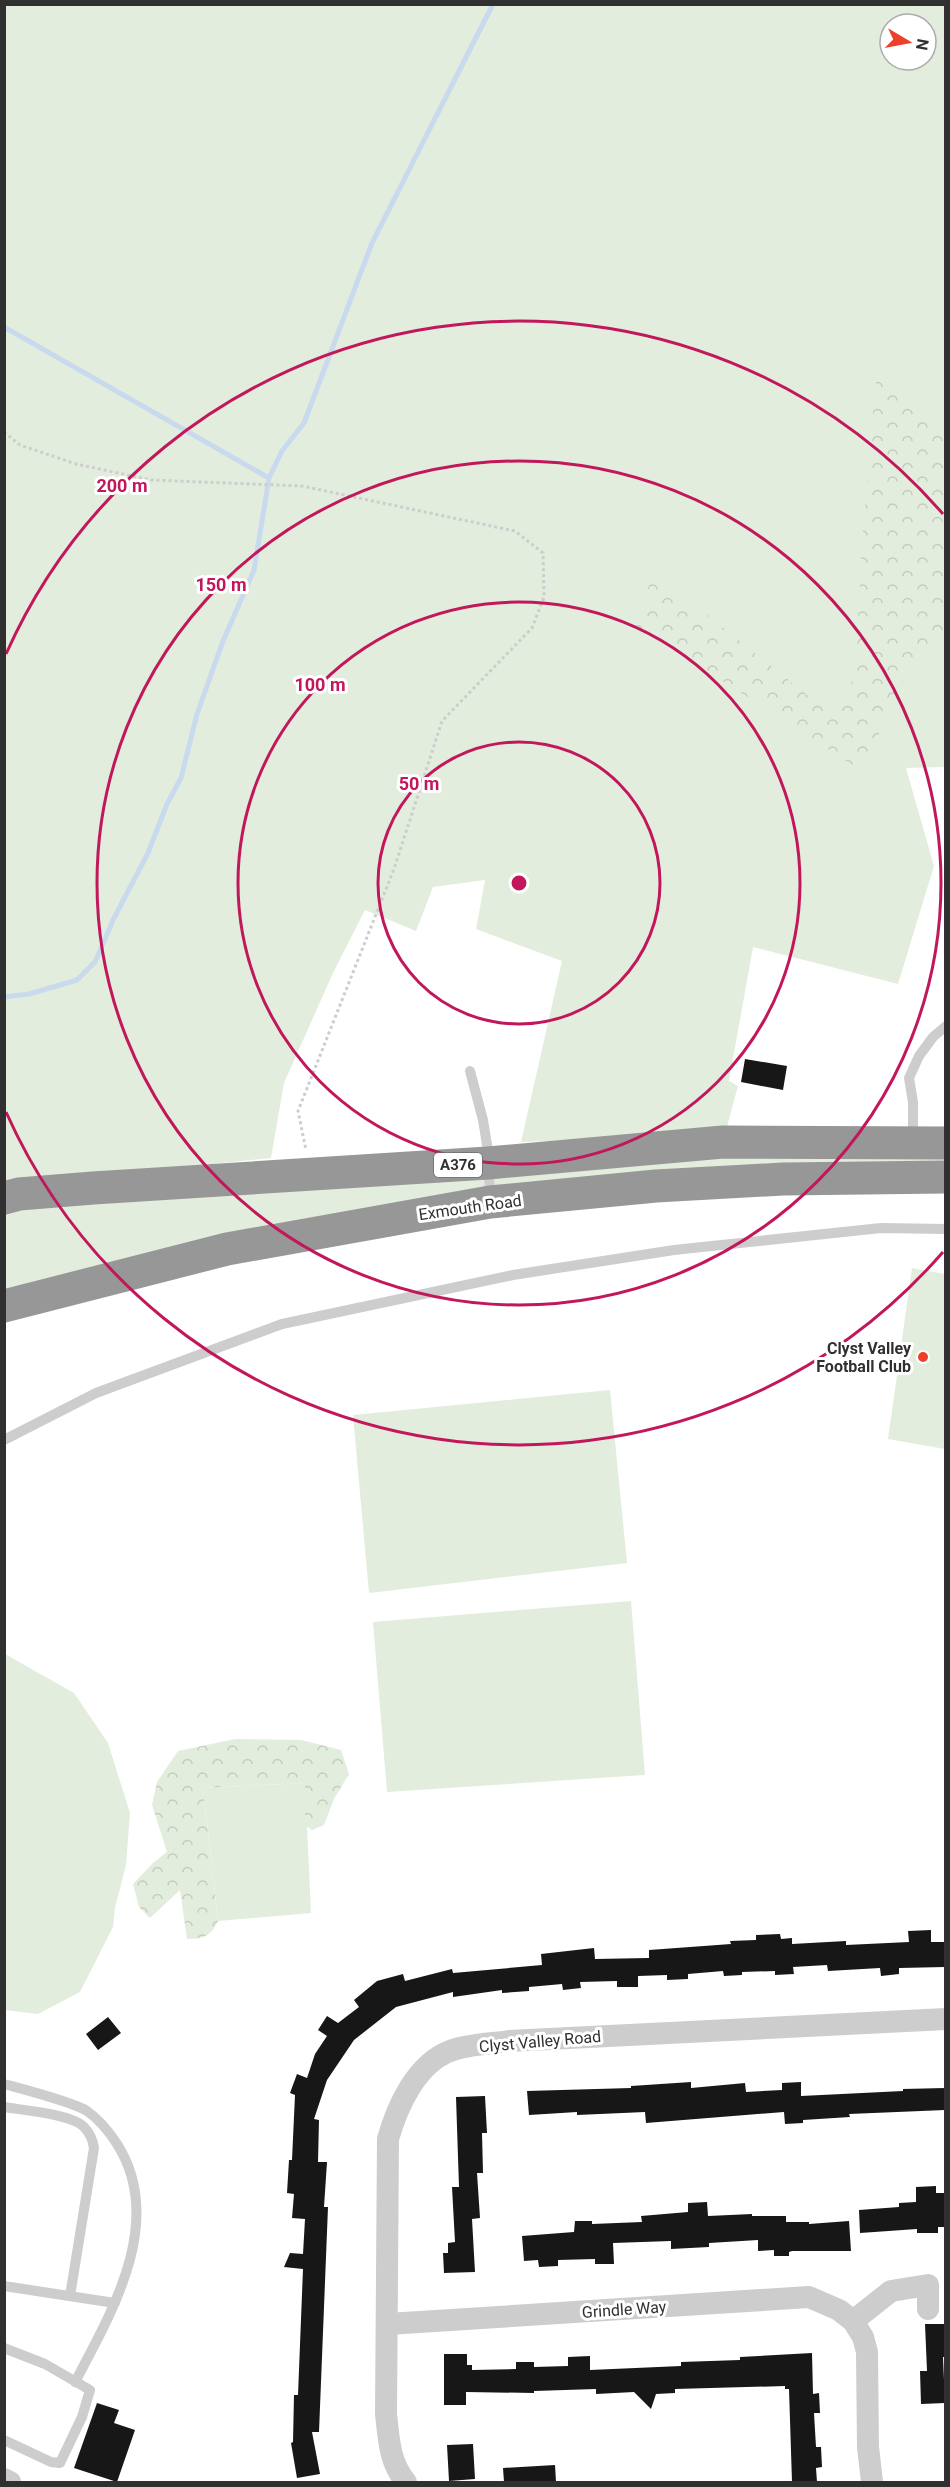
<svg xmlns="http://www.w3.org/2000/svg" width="950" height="2487" viewBox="0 0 950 2487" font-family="Roboto,sans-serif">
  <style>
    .green { fill: #e3eddd; fill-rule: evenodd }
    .forest { fill: url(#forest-crowns) }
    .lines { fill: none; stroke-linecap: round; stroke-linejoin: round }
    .stream { stroke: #c9d9ee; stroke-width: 5 }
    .building { fill: #171717 }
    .path { stroke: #cdcdcd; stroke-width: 3; stroke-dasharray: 3 3; stroke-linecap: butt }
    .lane { stroke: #cdcdcd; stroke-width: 10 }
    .street { stroke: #cdcdcd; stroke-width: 22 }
    .highway { stroke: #979797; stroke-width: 33 }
    .ring { fill: none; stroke: #c2185b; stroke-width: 3 }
    .poi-dot { fill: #ec402d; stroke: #fff; stroke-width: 2 }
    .labels { text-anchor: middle; stroke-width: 6; stroke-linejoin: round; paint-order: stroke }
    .shield { fill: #fff; stroke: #6e6e6e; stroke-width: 1.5 }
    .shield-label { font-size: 15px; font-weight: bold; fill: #303030 }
    .street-label { font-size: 16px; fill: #303030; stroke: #fff }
    .poi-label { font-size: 16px; font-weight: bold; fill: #303030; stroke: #fff; text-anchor: end }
    .centre { fill: #c2185b; stroke: #fff; stroke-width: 3 }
    .ring-label { font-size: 18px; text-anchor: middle; font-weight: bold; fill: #c2185b; stroke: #fff; stroke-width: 6; stroke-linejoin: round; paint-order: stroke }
  </style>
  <defs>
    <pattern id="forest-crowns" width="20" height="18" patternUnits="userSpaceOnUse" patternTransform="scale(1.5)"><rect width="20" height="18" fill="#e3eddd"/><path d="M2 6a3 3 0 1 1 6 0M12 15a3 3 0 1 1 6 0" fill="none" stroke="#c3ccbe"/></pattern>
  </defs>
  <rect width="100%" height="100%" fill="#fff"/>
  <path class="green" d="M5,5H945V767L906,768L934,866L898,984L753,947L729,1081L738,1086L725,1134L521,1142L562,961L476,929L485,880L433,887L416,931L365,910L333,973L284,1083L271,1158L5,1185ZM890,24H926V60H890Z
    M644,1155L945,1156V1165L711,1172L5,1298V1208Z
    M912,1268L945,1274V1449L888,1439Z
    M610,1390L627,1563L369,1593L353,1415Z
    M631,1601L645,1775L387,1792L373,1622Z
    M5,1654L74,1693L108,1743L130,1813L126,1865L115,1908L113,1927L80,1992L38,2014L5,2010Z
    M305,1783L311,1913L218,1921L203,1788Z"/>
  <path class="forest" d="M876,379L945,425L946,641L917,651L862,771L637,626L653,571L838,720L855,672L862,542Z
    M235,1739L301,1740L341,1750L349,1774L334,1799L324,1825L312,1830L305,1825V1783L203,1788L218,1921C211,1936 204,1939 187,1939L180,1890L150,1918L139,1907L133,1884L153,1863L167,1852L152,1805L157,1782L178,1751Z"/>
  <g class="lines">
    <path class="stream" d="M4,327L269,478
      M4,997L29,994L77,980L95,962L114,918L148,853L167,804L181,778L197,714L223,641L254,570L269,478L282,451L304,423L372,243L493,4"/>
  </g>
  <path class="building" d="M745,1059L787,1066L783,1090L741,1082Z
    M931,1930V1942H945V1967L899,1968V1974L881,1976L880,1968L828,1971L827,1965L793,1967L794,1974L775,1975V1971L742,1972V1975L724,1976L723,1971L688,1974V1979L667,1980V1975L638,1976V1987H617V1981L580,1982L581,1988L563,1990L562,1984L529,1987V1991L502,1993V1990L453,1997V1992L396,2007L354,2040L327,2080L314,2119L319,2120L318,2162H327L324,2207H328L319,2432H312L320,2474L297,2478L291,2443L293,2442L294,2395H298L303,2269L284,2267L290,2253L303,2254L305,2219L292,2218L294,2194L287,2193L289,2160H292L295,2095L290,2093L297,2074L307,2078L315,2054L327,2036L318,2030L327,2016L338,2023L359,2007L354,2000L377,1981L403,1974L405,1981L452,1969L453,1973L542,1965L541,1954L594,1948L595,1959L649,1958V1950L731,1944L730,1941L756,1940V1935L780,1934L781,1939L792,1938V1944L846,1941V1945L909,1942L908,1931Z
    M108,2017L121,2033L98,2050L86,2034Z
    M691,2082V2088L745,2083L746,2092L782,2090V2083L801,2082V2096L903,2091V2089L945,2088V2110L849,2114L850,2117L803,2120V2123L785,2124L784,2112L646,2123L645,2112L577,2115V2112L529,2115L527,2091L631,2088V2086Z
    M485,2096L487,2133H482L483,2173H477L480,2218L472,2219L475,2272L444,2273L443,2253H448V2243L455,2242L452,2187H459L456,2097Z
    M936,2186V2193H945V2227H938V2233H917V2229L860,2233L859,2210L899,2207V2203L916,2202V2187Z
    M707,2202L708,2216L752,2214V2216H786V2222H809V2224L849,2221L851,2251H792L789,2252V2256H774V2250L758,2251V2240L709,2243V2247L671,2249V2241L613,2243L614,2264H595V2259L558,2260V2266L539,2267L538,2260L524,2261L522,2236L574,2232L575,2221H592V2224L642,2222L641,2216L688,2212V2203Z
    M925,2324H945V2357H943L945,2403L921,2404L920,2371H927Z
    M812,2353L813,2394L819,2393L820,2413H814L816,2447H821L822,2467L816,2468L817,2482H792L789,2389H785V2386L675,2389V2393L656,2394L651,2409L634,2392L596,2394V2389L534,2391V2393L466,2392V2405H444V2354H467V2365H472V2370L516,2369V2362H534V2367L568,2366V2357L590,2356V2370L681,2366V2362L740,2360V2357Z
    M97,2403L119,2410L114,2423L135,2430L117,2482L74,2468Z
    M473,2444L475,2479L449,2481L447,2445Z
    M555,2465L556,2482H504L503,2468Z"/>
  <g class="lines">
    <path class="path" d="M4,432L20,445L76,464L151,480L302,486L515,531L543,553L544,597L532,628L442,721L394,869L298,1111L306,1150"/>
    <path class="lane" d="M470,1071L483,1120L488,1151L490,1197
      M913,1139V1102L909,1078L919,1056L933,1037L946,1026
      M4,1440L96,1393L282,1324L513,1275L674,1250L881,1228L946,1229
      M4,2084C22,2089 73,2102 87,2111C100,2120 108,2130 117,2144C166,2221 112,2312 75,2382
      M4,2107C22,2110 72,2114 84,2127C90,2133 93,2141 94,2148L70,2296
      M4,2286L115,2303
      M4,2348L45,2364L90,2390L82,2417L60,2463L51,2462L4,2440"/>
    <path class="street" d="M853,2321L891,2291L928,2285V2309
      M388,2324L809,2297L839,2310L853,2321L863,2337L867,2352L868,2447L872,2482
      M4,2479L10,2482
      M406,2482C389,2462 389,2439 386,2414L388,2139C397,2107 416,2064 450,2051C467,2044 490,2044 509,2041L946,2019"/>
    <path class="highway" d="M4,1198L19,1194L93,1188L488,1163L723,1142L946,1143
      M4,1306L227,1249L490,1202L656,1186L783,1179L946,1177"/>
  </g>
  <g class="ring">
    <circle cx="519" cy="883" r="141"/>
    <circle cx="519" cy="883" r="281"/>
    <circle cx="519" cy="883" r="422"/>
    <path d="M943 1252A562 562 0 0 1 6 1112M6 654A562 562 0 0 1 943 514"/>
  </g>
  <circle class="poi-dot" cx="923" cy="1357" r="6"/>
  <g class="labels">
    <rect class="shield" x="434" y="1153" width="48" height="24" rx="4.5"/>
    <g class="shield-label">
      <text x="458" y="1170">A376</text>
    </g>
    <g class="street-label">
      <text transform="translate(470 1207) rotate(-8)" y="6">Exmouth Road</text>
      <text transform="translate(540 2041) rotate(-5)" y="6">Clyst Valley Road</text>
      <text transform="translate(624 2309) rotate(-4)" y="6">Grindle Way</text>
    </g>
    <g class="poi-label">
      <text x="911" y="1354">Clyst Valley<tspan x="911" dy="18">Football Club</tspan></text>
    </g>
  </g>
  <circle cx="519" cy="883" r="9" class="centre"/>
  <g class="ring-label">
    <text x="122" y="492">200 m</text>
    <text x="221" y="591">150 m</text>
    <text x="320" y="691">100 m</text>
    <text x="419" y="790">50 m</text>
  </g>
  <rect width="950" height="2487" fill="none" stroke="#303030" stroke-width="12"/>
  <g transform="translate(908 42) rotate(100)"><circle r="28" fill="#ffffff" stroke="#acacac" stroke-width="1.5"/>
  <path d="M0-4.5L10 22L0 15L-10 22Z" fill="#ec402d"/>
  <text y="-9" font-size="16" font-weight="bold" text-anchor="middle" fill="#303030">N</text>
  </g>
</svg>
